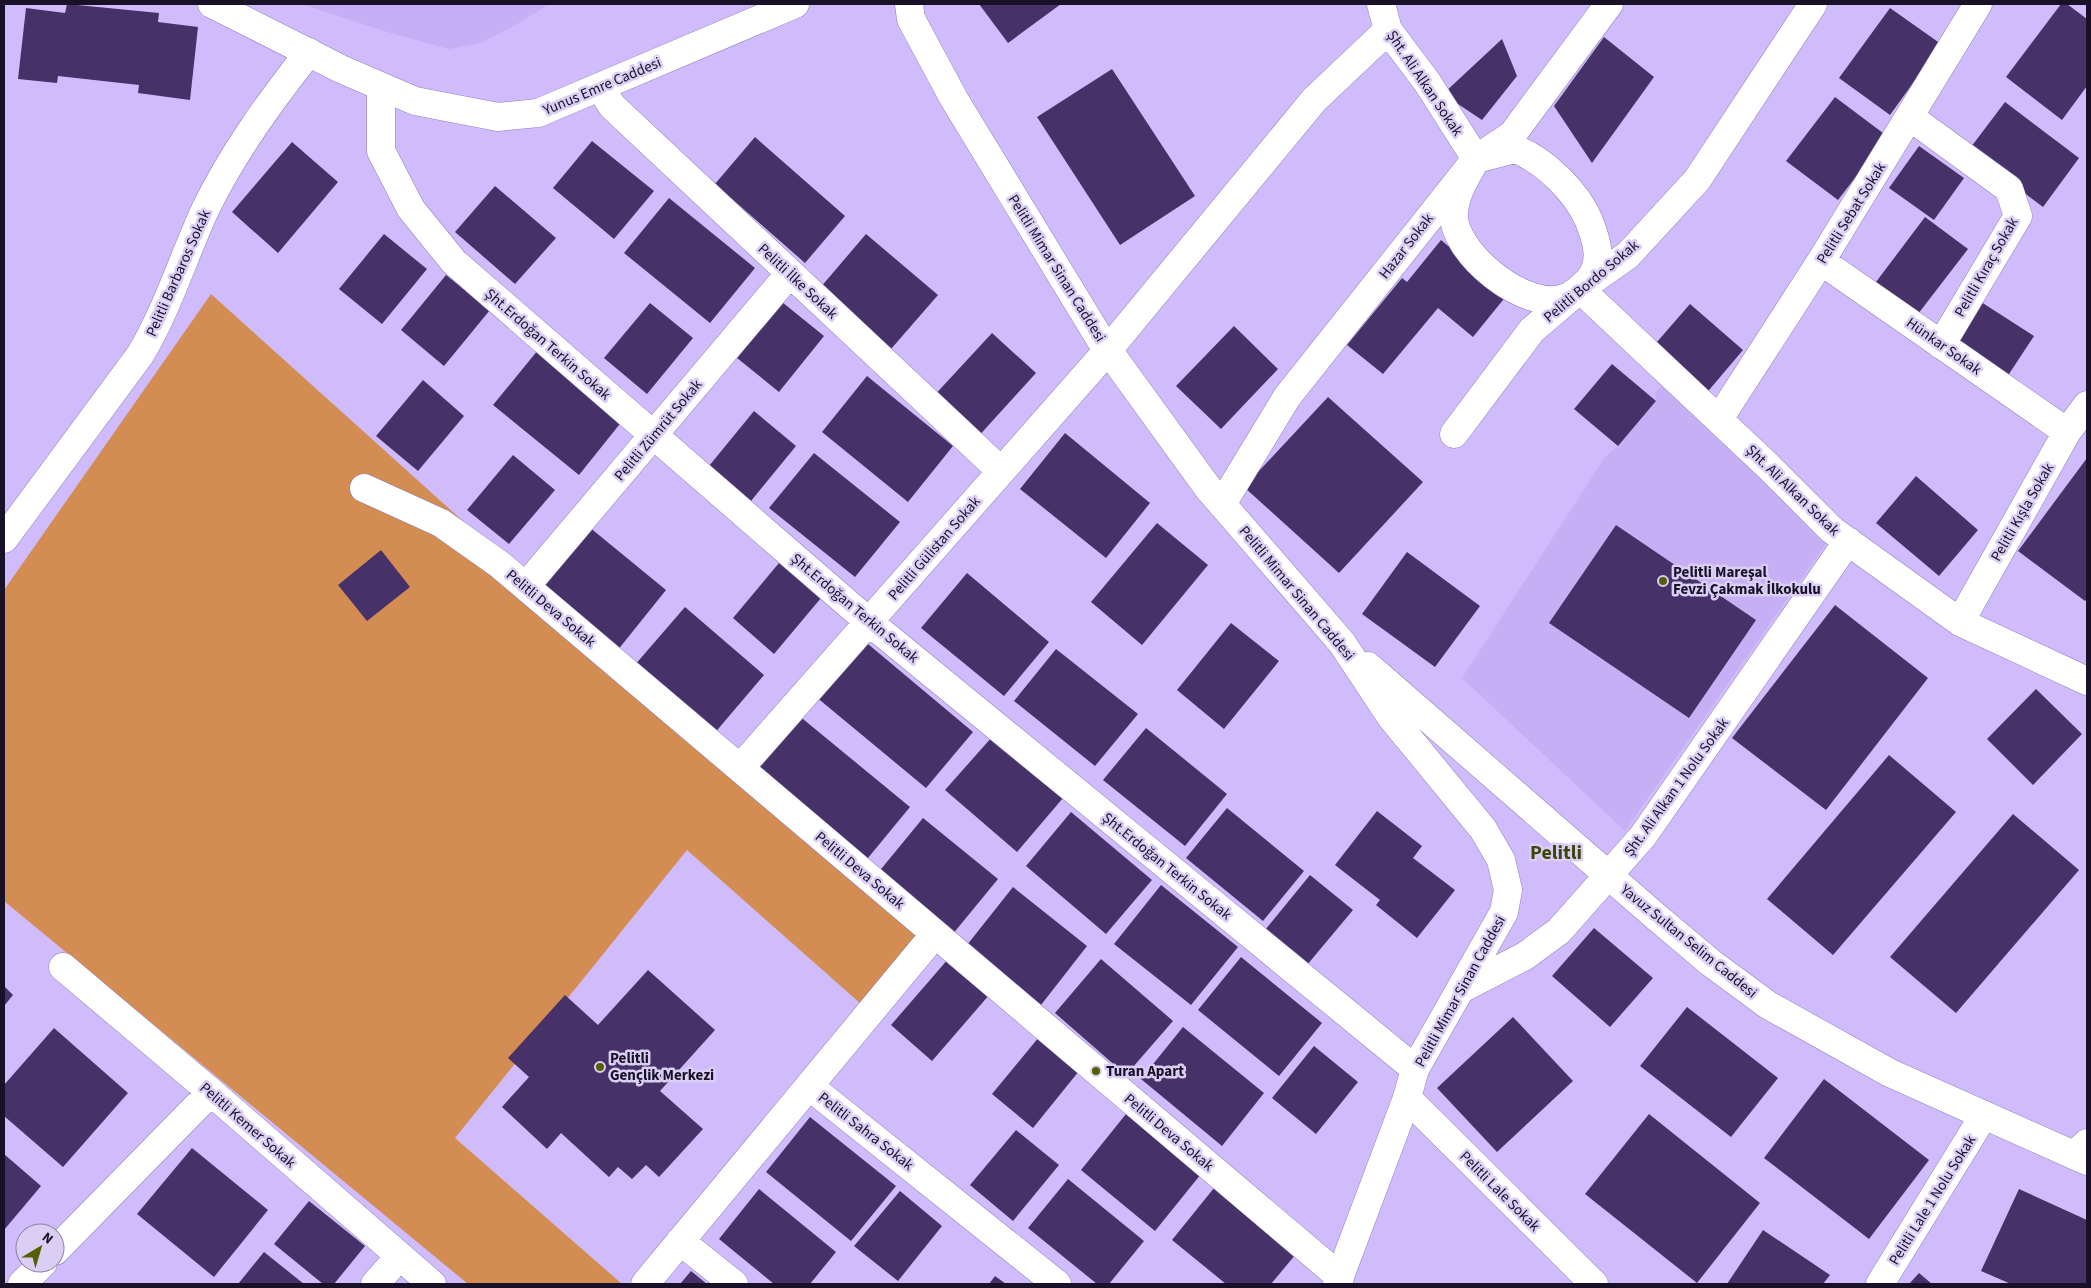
<svg xmlns="http://www.w3.org/2000/svg" width="2091" height="1288" viewBox="0 0 2091 1288" font-family="'Source Sans 3',sans-serif">
  <style>
    .built { fill: #c6aff5 }
    .grass { fill: #d38d52 }
    .building { fill: #463268 }
    .lines { fill: none; stroke-linecap: round; stroke-linejoin: round }
    .pedestrian-casing { stroke: #937fbb; stroke-width: 29 }
    .minor-casing { stroke: #937fbb; stroke-width: 29 }
    .tertiary-casing { stroke: #937fbb; stroke-width: 29 }
    .pedestrian { stroke: #fff; stroke-width: 28 }
    .minor { stroke: #fff; stroke-width: 28 }
    .tertiary { stroke: #fff; stroke-width: 28 }
    .poi-dot { fill: #536103; stroke: #dacef5; stroke-width: 2 }
    .labels { text-anchor: middle; stroke-width: 5; stroke-linejoin: round; paint-order: stroke }
    .street-label { font-size: 15px; fill: #191128; stroke: #dacef5 }
    .poi-label { font-size: 15px; font-weight: bold; fill: #191128; stroke: #dacef5; text-anchor: start }
    .district-label { font-size: 20px; font-weight: bold; fill: #3c460b; stroke: #dacef5 }
  </style>
  <rect width="100%" height="100%" fill="#d0bcfc"/>
  <path class="built" d="M301,4H549L519,23L481,43L449,49L387,32Z
    M1664,383L1832,535L1625,831L1462,678L1605,457L1618,446L1656,401L1655,393Z"/>
  <path class="grass" d="M211,294L921,934L861,1004L687,850L455,1138L622,1284H468L4,901V590Z"/>
  <path class="building" d="M67,4L159,13L158,22L198,27L190,100L138,93L139,85L58,76L57,83L18,79L26,8L65,13Z
    M979,4H1061L1008,43Z
    M2061,4H2067L2087,19V86L2062,120L2006,77Z
    M1890,8L1941,44L1890,115L1839,78Z
    M1604,37L1654,77L1592,163L1554,106Z
    M1502,39L1517,76L1482,120L1443,94Z
    M1112,69L1195,196L1120,245L1037,117Z
    M1835,97L1887,136L1838,200L1786,161Z
    M2005,102L2079,158L2043,207L1968,151Z
    M755,137L845,216L805,263L715,184Z
    M592,141L654,191L614,239L553,188Z
    M292,142L338,182L278,253L232,212Z
    M1919,146L1964,178L1934,220L1889,188Z
    M495,186L556,238L515,284L455,232Z
    M669,198L755,268L710,323L624,253Z
    M1925,217L1968,249L1918,314L1876,282Z
    M384,234L427,269L382,324L339,289Z
    M866,234L938,295L891,349L820,288Z
    M1441,240L1507,295L1473,337L1438,308L1383,374L1347,345L1402,278L1407,282Z
    M446,275L490,310L444,366L401,330Z
    M1978,300L2034,336L2007,377L1951,341Z
    M782,302L824,336L779,392L737,358Z
    M650,303L693,338L647,394L604,358Z
    M1690,304L1743,350L1704,396L1650,350Z
    M1234,326L1278,369L1221,429L1176,386Z
    M992,333L1036,373L976,439L931,399Z
    M538,350L623,420L579,475L493,405Z
    M1612,364L1656,401L1618,446L1574,409Z
    M867,376L953,446L908,502L822,432Z
    M423,380L464,416L418,471L376,436Z
    M1328,397L1423,482L1339,573L1244,487Z
    M754,411L796,446L751,501L709,466Z
    M1065,433L1150,503L1106,558L1020,489Z
    M814,453L900,522L855,577L769,508Z
    M513,455L555,490L509,544L467,510Z
    M2087,458V599L2085,601L2018,551Z
    M1916,476L1978,530L1939,576L1876,523Z
    M583,522L666,590L613,656L530,588Z
    M1157,523L1208,565L1142,645L1091,602Z
    M1616,525L1756,620L1689,718L1549,623Z
    M381,550L410,587L367,621L338,585Z
    M1407,552L1480,606L1435,667L1362,614Z
    M779,563L821,598L774,654L733,618Z
    M967,573L1049,642L1004,696L921,628Z
    M1835,605L1928,678L1826,810L1732,738Z
    M685,607L764,675L713,735L634,666Z
    M1231,623L1279,661L1224,729L1177,690Z
    M862,639L973,732L926,788L815,696Z
    M1056,649L1138,714L1095,766L1014,701Z
    M2036,689L2082,734L2033,785L1987,739Z
    M792,710L910,807L863,864L745,767Z
    M1146,728L1227,794L1185,846L1103,780Z
    M992,737L1063,798L1017,852L945,790Z
    M1889,755L1956,812L1833,955L1767,899Z
    M1227,808L1304,871L1263,921L1186,858Z
    M1377,811L1422,846L1413,858L1455,890L1417,938L1376,905L1380,900L1335,865Z
    M1071,812L1152,880L1106,934L1026,866Z
    M2013,814L2079,870L1956,1013L1890,957Z
    M923,818L998,879L952,935L877,874Z
    M1310,875L1353,910L1307,965L1265,930Z
    M1161,885L1238,947L1191,1005L1114,944Z
    M1013,887L1087,946L1041,1005L967,945Z
    M1594,928L1653,978L1610,1027L1552,976Z
    M1241,957L1322,1023L1279,1076L1198,1010Z
    M949,958L990,994L932,1061L891,1025Z
    M1101,959L1173,1021L1126,1075L1055,1013Z
    M648,970L715,1030L660,1091L703,1129L659,1177L646,1165L632,1179L618,1167L609,1177L561,1133L547,1149L502,1107L529,1077L508,1058L565,995L598,1025Z
    M4,986L13,995L4,1006Z
    M1687,1007L1778,1078L1731,1137L1640,1066Z
    M1513,1017L1573,1081L1497,1152L1437,1088Z
    M1183,1027L1264,1093L1222,1146L1141,1079Z
    M54,1028L128,1093L63,1167L4,1116V1085Z
    M1039,1037L1079,1071L1033,1128L992,1094Z
    M1314,1046L1358,1082L1316,1134L1272,1098Z
    M1824,1079L1929,1160L1869,1239L1764,1158Z
    M1126,1114L1201,1174L1155,1231L1081,1170Z
    M1649,1114L1760,1203L1697,1283L1585,1194Z
    M810,1117L896,1186L851,1241L766,1172Z
    M1016,1130L1059,1165L1013,1221L970,1185Z
    M192,1148L268,1210L214,1277L137,1214Z
    M4,1154L41,1186L4,1230Z
    M1068,1179L1144,1241L1109,1284H1097L1028,1228Z
    M1214,1188L1296,1254L1271,1284H1226L1172,1240Z
    M759,1189L836,1252L810,1284H774L719,1239Z
    M2019,1189L2087,1220V1284H2011L1981,1271Z
    M900,1191L942,1226L898,1281L854,1246Z
    M309,1201L365,1246L334,1284H323L274,1244Z
    M1763,1230L1830,1275L1823,1284H1727Z
    M264,1252L304,1284H238Z
    M691,1271L707,1284H680Z
    M1919,1273L1932,1284H1909Z
    M995,1276L1006,1284H989Z"/>
  <g class="lines">
    <defs>
      <path id="pedestrian" d="M1454,434L1532,330L1580,289"/>
      <path id="minor" d="M1381,4L1388,30L1427,82L1476,159
        M1813,4L1697,180L1628,255L1580,289L1768,466L1832,530L1960,622L2087,681
        M600,87L612,106L1001,471
        M381,88V151L411,209L454,262L869,622L1415,1069
        M1910,117L2009,189L2018,216L1941,345
        M1515,149C1544,160 1577,192 1589,221C1597,241 1604,263 1588,281C1582,287 1575,294 1567,297C1528,315 1449,251 1454,211C1456,192 1467,175 1476,159Z
        M1821,261L2067,432
        M1719,419L1821,261L1978,4
        M364,488L441,523L499,564L1340,1277
        M1222,504L1287,397L1476,159L1512,135L1609,4
        M4,539L140,355C167,310 183,258 205,210C233,152 270,102 309,52
        M526,586L790,273
        M1960,622L2067,432L2087,405
        M740,768L1108,350L1314,100L1388,30
        M63,967L211,1092L432,1284
        M1461,989L1525,956L1559,931L1643,836L1848,541
        M809,1086L935,934
        M1407,1098L1594,1284
        M2074,1155L2087,1143
        M680,1241L734,1284
        M55,1251L211,1092
        M22,1284L43,1263
        M375,1284L399,1257
        M645,1284L809,1086L1057,1284
        M1880,1284L1984,1115"/>
      <path id="tertiary" d="M212,4L341,69L415,101L498,117L538,113L795,4
        M909,4L911,19L954,99L1100,339L1208,488L1342,643L1391,717L1483,829L1501,860L1508,890L1504,912L1415,1069L1407,1098L1337,1284
        M1368,666L1654,915L1711,963L1768,1005L1890,1073L2087,1161"/>
    </defs>
    <use href="#pedestrian" class="pedestrian-casing"/>
    <use href="#minor" class="minor-casing"/>
    <use href="#tertiary" class="tertiary-casing"/>
    <use href="#pedestrian" class="pedestrian"/>
    <use href="#minor" class="minor"/>
    <use href="#tertiary" class="tertiary"/>
  </g>
  <g class="poi-dot">
    <circle cx="1663" cy="581" r="5"/>
    <circle cx="600" cy="1067" r="5"/>
    <circle cx="1096" cy="1071" r="5"/>
  </g>
  <g class="labels">
    <g class="street-label">
      <text transform="translate(1425 83) rotate(56)" y="5">Şht. Ali Alkan Sokak</text>
      <text transform="translate(602 86) rotate(-23)" y="5">Yunus Emre Caddesi</text>
      <text transform="translate(1851 213) rotate(-58)" y="5">Pelitli Sebat Sokak</text>
      <text transform="translate(1406 246) rotate(-52)" y="5">Hazar Sokak</text>
      <text transform="translate(1986 267) rotate(-60)" y="5">Pelitli Kıraç Sokak</text>
      <text transform="translate(1057 268) rotate(58)" y="5">Pelitli Mimar Sinan Caddesi</text>
      <text transform="translate(178 273) rotate(-66)" y="5">Pelitli Barbaros Sokak</text>
      <text transform="translate(798 281) rotate(43)" y="5">Pelitli İlke Sokak</text>
      <text transform="translate(1591 281) rotate(-40)" y="5">Pelitli Bordo Sokak</text>
      <text transform="translate(548 344) rotate(41)" y="5">Şht.Erdoğan Terkin Sokak</text>
      <text transform="translate(1944 346) rotate(35)" y="5">Hünkar Sokak</text>
      <text transform="translate(658 430) rotate(-50)" y="5">Pelitli Zümrüt Sokak</text>
      <text transform="translate(1793 490) rotate(44)" y="5">Şht. Ali Alkan Sokak</text>
      <text transform="translate(2022 512) rotate(-60)" y="5">Pelitli Kışla Sokak</text>
      <text transform="translate(934 548) rotate(-49)" y="5">Pelitli Gülistan Sokak</text>
      <text transform="translate(1297 593) rotate(50)" y="5">Pelitli Mimar Sinan Caddesi</text>
      <text transform="translate(551 608) rotate(40)" y="5">Pelitli Deva Sokak</text>
      <text transform="translate(855 608) rotate(40)" y="5">Şht.Erdoğan Terkin Sokak</text>
      <text transform="translate(1676 787) rotate(-54)" y="5">Şht. Ali Alkan 1 Nolu Sokak</text>
      <text transform="translate(1167 866) rotate(39)" y="5">Şht.Erdoğan Terkin Sokak</text>
      <text transform="translate(860 870) rotate(40)" y="5">Pelitli Deva Sokak</text>
      <text transform="translate(1689 941) rotate(39)" y="5">Yavuz Sultan Selim Caddesi</text>
      <text transform="translate(1460 991) rotate(-61)" y="5">Pelitli Mimar Sinan Caddesi</text>
      <text transform="translate(248 1125) rotate(41)" y="5">Pelitli Kemer Sokak</text>
      <text transform="translate(866 1131) rotate(38)" y="5">Pelitli Sahra Sokak</text>
      <text transform="translate(1169 1132) rotate(40)" y="5">Pelitli Deva Sokak</text>
      <text transform="translate(1500 1191) rotate(45)" y="5">Pelitli Lale Sokak</text>
      <text transform="translate(1932 1200) rotate(-58)" y="5">Pelitli Lale 1 Nolu Sokak</text>
    </g>
    <g class="poi-label">
      <text x="1673" y="577">Pelitli Mareşal<tspan x="1673" dy="17">Fevzi Çakmak İlkokulu</tspan></text>
      <text x="610" y="1063">Pelitli<tspan x="610" dy="17">Gençlik Merkezi</tspan></text>
      <text x="1106" y="1076">Turan Apart</text>
    </g>
    <g class="district-label">
      <text x="1556" y="859">Pelitli</text>
    </g>
  </g>
  <rect width="2091" height="1288" fill="none" stroke="#191128" stroke-width="10"/>
  <g transform="translate(40 1248) rotate(38)"><circle r="24" fill="#dacef5" stroke="#8d82a3"/>
  <path d="M0-4L9 19L0 12L-9 19Z" fill="#536103"/>
  <text y="-8" font-size="14" font-weight="bold" text-anchor="middle" fill="#191128">N</text>
  </g>
</svg>
